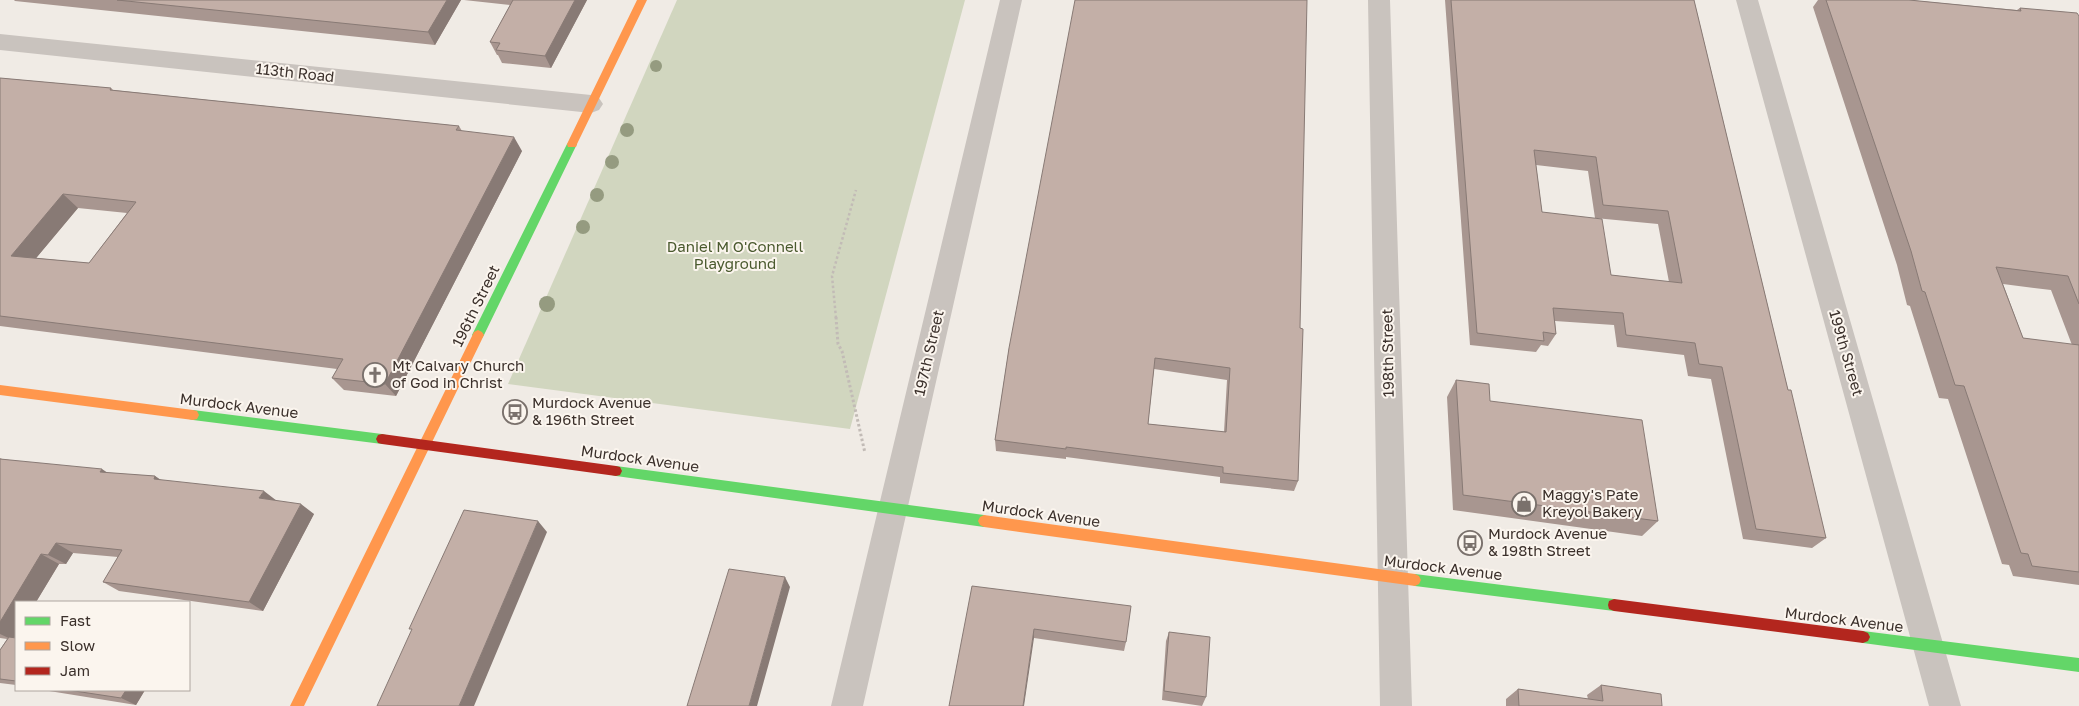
<svg xmlns="http://www.w3.org/2000/svg" width="2079" height="706" viewBox="0 0 2079 706" font-family="'Golos Text',sans-serif">
  <style>
    .green { fill: #d1d6bf }
    .lines { fill: none; stroke-linecap: round; stroke-linejoin: round }
    .path-far1 { stroke: #c2bbb6; stroke-width: 2.5; stroke-dasharray: 2.5 2.5; stroke-linecap: butt }
    .path { stroke: #c2bbb6; stroke-width: 3; stroke-dasharray: 2.5 2.5; stroke-linecap: butt }
    .street { fill: #c9c3be; fill-rule: evenodd }
    .fast { fill: #63d668; fill-rule: evenodd }
    .slow { fill: #ff974d; fill-rule: evenodd }
    .jam { fill: #b3261e; fill-rule: evenodd }
    .tree { fill: #959b80 }
    .wall { fill: #a89690; fill-rule: evenodd }
    .shaded-wall { fill: #887a75 }
    .building { fill: #c3afa7; stroke: #887a75; fill-rule: evenodd }
    .labels { text-anchor: middle; stroke-width: 4; stroke-linejoin: round; paint-order: stroke }
    .street-label { font-size: 15px; fill: #3b302b; stroke: #fbf5ee }
    .park-label { font-size: 15px; fill: #4a5a2e; stroke: #fbf5ee }
    .poi-label { font-size: 15px; fill: #3b302b; stroke: #fbf5ee; text-anchor: start }
  </style>
  <rect width="100%" height="100%" fill="#f0ebe5"/>
  <path class="green" d="M677,0H965L850,429L508,384Z"/>
  <g class="lines">
    <path class="path-far1" d="M836,318L832,276L856,190"/>
    <path class="path" d="M836,317L838,344L842,351L865,453"/>
    <path class="street" d="M1000,0H1022L863,706H831Z
      M1368,0H1390L1412,706H1380Z
      M1736,0H1758L1961,706H1929Z
      M0,34L591,95L599,98L603,104L599,110L591,113L0,50Z"/>
    <path class="fast" d="M572,140L577,144L484,335L482,338H474L472,335L567,144Z
      M193,410L382,434L386,435L388,439L386,443L382,444L193,420L189,419L187,415L189,411Z
      M616,466L984,515L988,517L990,521L988,525L984,527L616,476L612,475L610,471L612,467Z
      M1415,574L1614,599L1619,601L1620,605L1619,609L1614,611L1415,586L1411,584L1409,580L1411,576Z
      M1863,631L2079,658V672L1863,643L1858,641L1856,637L1858,633Z"/>
    <path class="slow" d="M637,0H647L577,144L576,147H568L567,144Z
      M478,330L482,332L484,335L304,706H290L474,332Z
      M0,385L193,410L197,411L199,415L197,419L193,420L0,395Z
      M984,515L1415,574L1419,576L1421,580L1419,584L1415,586L984,527L980,525L978,521L980,517Z"/>
    <path class="jam" d="M382,434L616,466L620,467L622,471L620,475L616,476L382,444L378,443L376,439L378,435Z
      M1614,599L1863,631L1868,633L1870,637L1868,641L1863,643L1614,611L1609,609L1608,605L1609,601Z"/>
  </g>
  <g class="tree">
    <circle cx="656" cy="66" r="6"/>
    <circle cx="627" cy="130" r="7"/>
    <circle cx="612" cy="162" r="7"/>
    <circle cx="597" cy="195" r="7"/>
    <circle cx="583" cy="227" r="7"/>
    <circle cx="547" cy="304" r="8"/>
  </g>
  <path class="wall" d="M14,0H461L435,45L15,1Z
    M464,0H587L551,68L502,63L498,55H497L490,42L510,5Z
    M1445,0H1694L1788,390L1826,538L1812,548L1743,539L1711,379L1688,376L1684,355L1617,347L1614,325L1555,321L1556,334L1548,346L1541,345L1536,352L1470,345ZM1536,165L1588,171L1595,218L1658,224L1669,282L1611,275L1542,212Z
    M1818,0H1909L2017,10L2020,8L2079,16V585L2013,576L2009,565L2002,564L1948,399L1939,398L1910,306L1907,305L1897,265L1813,7ZM2003,284L2051,290L2072,345L2023,338Z
    M0,78L111,88L113,90L459,126L462,131L522,151L396,396L344,390L332,378L337,369L0,326ZM78,208L127,213L89,263L36,258Z
    M1300,328L1298,481L1294,491L1220,483V477L1066,457V459L996,451L995,440L1009,348ZM1154,369L1227,380L1224,432L1148,424Z
    M1456,380L1658,521L1642,536L1453,510L1447,397Z
    M0,458L2,459L107,473L155,476L161,480L276,501L314,514L263,611L119,591L103,582L118,557L73,553L66,564H59L15,637L16,638V685L0,683V650L7,639L0,638Z
    M972,586L1126,642L1124,651L1034,638Z
    M1169,632L1206,697L1202,706L1162,700L1166,641Z
    M1601,685L1662,706H1506V699L1518,689L1588,699L1587,695Z
    M43,690H145L136,705Z"/>
  <path class="shaded-wall" d="M447,0H461L435,45L428,32Z
    M575,0H587L551,68L545,56Z
    M514,137L522,151L396,396L385,384Z
    M63,194L78,208L27,269L11,256Z
    M102,469L118,480L100,472Z
    M155,476L170,487L154,479Z
    M264,491L277,501L259,498Z
    M301,504L314,514L263,611L249,602Z
    M538,521L547,532L474,706H459Z
    M56,543L73,553L66,564L48,555Z
    M41,554L59,564L36,602H16V635L13,640L0,634V622Z
    M785,577L790,587L757,706H749Z
    M1034,629V638L1024,706H1023Z
    M126,690H145L136,705L121,698Z"/>
  <path class="building" d="M117,0H447L428,32Z
    M513,0H575L545,56L496,50L500,43L490,42Z
    M1075,0H1307L1300,328L1303,329L1298,481L1223,473V467L1066,447V449L995,440L1009,348ZM1155,358L1230,368L1226,432L1148,424Z
    M1451,0H1694L1788,390H1791L1826,538L1756,529L1722,367L1699,364L1695,343L1626,335L1623,313L1553,308L1556,334L1543,332L1544,341L1477,333ZM1534,150L1596,157L1603,205L1668,211L1682,283L1611,275L1602,219L1542,212Z
    M1826,0H1909L2021,11L2020,8L2077,13L2079,16V304L2068,276L1996,267L2023,338L2079,345V572L2032,566L2028,554L2021,553L1964,386L1955,385L1925,292L1922,291L1911,251Z
    M0,78L111,88L110,90L459,126L456,130L514,137L385,384L332,378L343,359L0,316ZM63,194L136,202L89,263L11,256Z
    M1456,380L1489,384L1490,401L1642,420L1658,521L1463,495Z
    M0,459L102,469L100,472L155,476L154,479L264,491L259,498L301,504L249,602L103,582L122,550L56,543L48,555L41,554L0,622Z
    M464,510L538,521L459,706H377L412,629H409Z
    M729,569L785,577L749,706H687Z
    M972,586L1131,606L1126,642L1034,629L1023,706H949Z
    M1169,632L1210,637L1206,697L1164,691Z
    M9,637L16,638V681L0,679V650Z
    M1601,685L1661,694L1662,706H1519L1518,689L1603,701Z
    M68,690H126L121,698Z"/>
  <defs>
    <symbol id="church-ring" viewBox="-11 -11 22 22"><circle r="9.5" fill="#fbf5ee" stroke="#7a716c" stroke-width="1.5"/><path d="M-1.2-6h2.4v3.5h3.3v2.4h-3.3V6h-2.4V-.1h-3.3v-2.4h3.3Z" fill="#7a716c"/></symbol>
    <symbol id="bus-ring" viewBox="-11 -11 22 22"><circle r="9.5" fill="#fbf5ee" stroke="#7a716c" stroke-width="1.5"/><path d="M-5-6H5V4H4V6H2V4H-2V6H-4V4H-5ZM-3.5-4V0h7V-4ZM-3.5 1.2v1.5H-2V1.2ZM2 1.2v1.5H3.5V1.2Z" fill="#7a716c"/></symbol>
    <symbol id="shop-ring" viewBox="-11 -11 22 22"><circle r="9.5" fill="#fbf5ee" stroke="#7a716c" stroke-width="1.5"/><path d="M-5-2.5h2.3a2.7 3.5 0 0 1 5.4 0H5L5.5 6h-11ZM-1.5-2.5h3a1.5 2.3 0 0 0-3 0Z" fill="#7a716c"/></symbol>
  </defs>
  <g fill-rule="evenodd">
    <use href="#church-ring" x="361" y="361" width="28" height="28"/>
    <use href="#bus-ring" x="501" y="398" width="28" height="28"/>
    <use href="#shop-ring" x="1510" y="490" width="28" height="28"/>
    <use href="#bus-ring" x="1456" y="529" width="28" height="28"/>
  </g>
  <g class="labels">
    <g class="street-label">
      <text transform="translate(295 73) rotate(6)" y="5">113th Road</text>
      <text transform="translate(476 306) rotate(-64)" y="5">196th Street</text>
      <text transform="translate(929 353) rotate(-77)" y="5">197th Street</text>
      <text transform="translate(1388 353) rotate(-91)" y="5">198th Street</text>
      <text transform="translate(1846 353) rotate(74)" y="5">199th Street</text>
      <text transform="translate(239 406) rotate(7)" y="5">Murdock Avenue</text>
      <text transform="translate(640 459) rotate(8)" y="5">Murdock Avenue</text>
      <text transform="translate(1041 514) rotate(8)" y="5">Murdock Avenue</text>
      <text transform="translate(1443 568) rotate(7)" y="5">Murdock Avenue</text>
      <text transform="translate(1844 620) rotate(7)" y="5">Murdock Avenue</text>
    </g>
    <g class="park-label">
      <text x="735" y="252">Daniel M O'Connell<tspan x="735" dy="17">Playground</tspan></text>
    </g>
    <g class="poi-label">
      <text x="392" y="371">Mt Calvary Church<tspan x="392" dy="17">of God in Christ</tspan></text>
      <text x="532" y="408">Murdock Avenue<tspan x="532" dy="17">&amp; 196th Street</tspan></text>
      <text x="1542" y="500">Maggy's Pate<tspan x="1542" dy="17">Kreyol Bakery</tspan></text>
      <text x="1488" y="539">Murdock Avenue<tspan x="1488" dy="17">&amp; 198th Street</tspan></text>
    </g>
  </g>
  <rect x="15" y="601" width="175" height="90" fill="#fbf5ee" stroke="#aea6a0"/>
  <rect x="25" y="617" width="25" height="8" fill="#63d668" stroke="#aea6a0"/>
  <text x="60" y="626" font-size="15" fill="#3b302b">Fast</text>
  <rect x="25" y="642" width="25" height="8" fill="#ff974d" stroke="#aea6a0"/>
  <text x="60" y="651" font-size="15" fill="#3b302b">Slow</text>
  <rect x="25" y="667" width="25" height="8" fill="#b3261e" stroke="#aea6a0"/>
  <text x="60" y="676" font-size="15" fill="#3b302b">Jam</text>
</svg>
